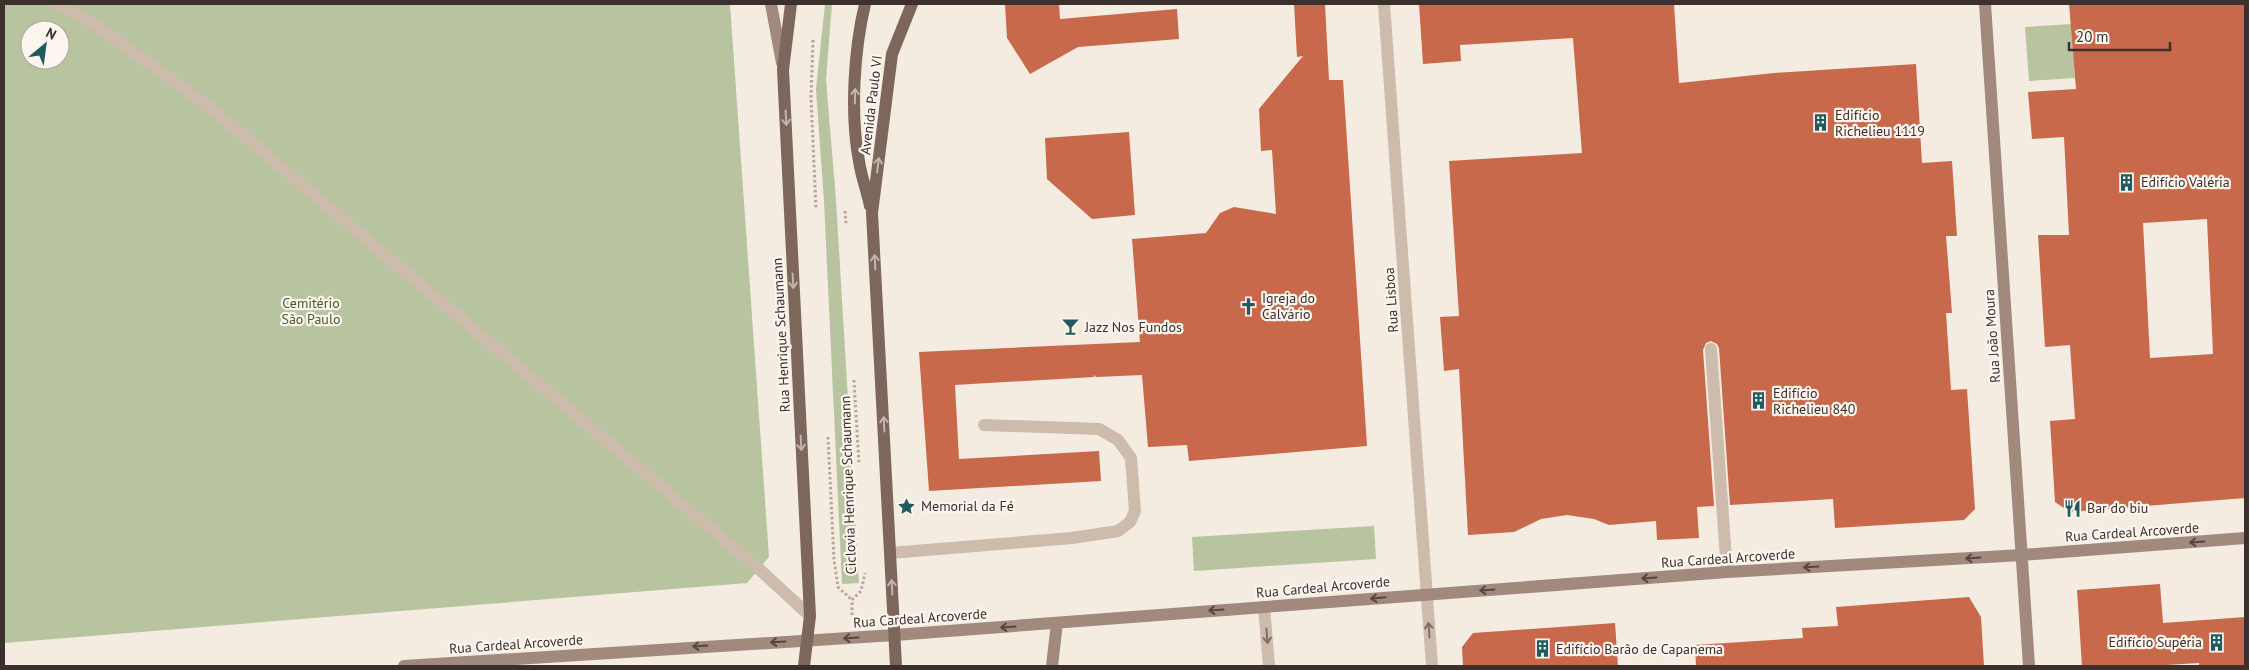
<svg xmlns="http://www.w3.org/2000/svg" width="2249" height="670" viewBox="0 0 2249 670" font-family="'PT Sans',sans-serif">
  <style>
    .green { fill: #b8c4a0; fill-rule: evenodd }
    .building { fill: #c8694b; fill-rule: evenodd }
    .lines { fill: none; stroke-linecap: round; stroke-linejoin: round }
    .path { stroke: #b9a596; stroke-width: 3; stroke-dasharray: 2.5 2.5; stroke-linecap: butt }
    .lane { stroke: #cdbbac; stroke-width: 12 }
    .street { stroke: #cdbbac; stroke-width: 12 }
    .secondary { stroke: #a18a7d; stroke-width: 12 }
    .primary { stroke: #7d675c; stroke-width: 12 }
    .oneway { stroke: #c2b5ac }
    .oneway2 { stroke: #544640 }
    .oneway3 { stroke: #7d6f65 }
    .labels { text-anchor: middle; stroke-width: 4.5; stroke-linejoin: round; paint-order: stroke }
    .street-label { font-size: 14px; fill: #3b302b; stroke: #fbf5ee }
    .poi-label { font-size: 14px; fill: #3b302b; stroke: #fbf5ee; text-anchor: start }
    .park-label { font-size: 14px; fill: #4a5a2e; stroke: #fbf5ee }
  </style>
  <rect width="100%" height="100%" fill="#f4ebe1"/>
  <path class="green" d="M4,4H730L769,557L747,583L4,643ZM30,30H60V60H30Z
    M825,4H832L826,80L836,200L859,583L842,584L824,201L816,89Z
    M2071,24L2075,78L2029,81L2025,27Z
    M1374,526L1376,559L1194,571L1192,537Z"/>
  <path class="building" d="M1005,4H1059L1060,19L1177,9L1179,39L1078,47L1030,74L1007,38Z
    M1294,4H1325L1329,80H1343L1367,446L1189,461L1187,445L1148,447L1142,375L1096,377L1094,375V377L955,385L959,459L1099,451L1101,481L929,491L919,352L1140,342L1132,239L1206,233L1220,213L1234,207L1276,214L1272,150L1261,151L1259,109L1303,56L1297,57Z
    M1419,4H1674L1679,83L1774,73L1916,64L1922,163L1952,161L1957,236H1946L1952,313H1946L1951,390L1967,389L1975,509L1964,520L1835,528L1833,499L1730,505L1719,348L1717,344L1711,341L1706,343L1703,350L1714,506L1697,507L1699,538L1657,540L1656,521L1609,525L1594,519L1567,515L1541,519L1514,532L1468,535L1459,369L1444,371L1440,317L1459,316L1449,161L1582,153L1573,38L1460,45L1461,61L1423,64Z
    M2069,4H2245V498L2070,512L2055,502L2050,421L2075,419L2070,345L2045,347L2038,235H2069L2064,137L2032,139L2028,92L2076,89ZM2207,219L2213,354L2150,358L2143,223Z
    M1129,132L1135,215L1092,219L1047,179L1045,138Z
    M2160,584L2163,623L2245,617V666H2199V663L2150,666H2082L2077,590Z
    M1969,597L1981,617L1984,666H1696L1695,645L1803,638L1802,628L1838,626L1836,607Z
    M1615,623L1618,666H1463L1462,647L1473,633Z"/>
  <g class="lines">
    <path class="path" d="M813,40L811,98L816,209
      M845,211L846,224
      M854,380L859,464
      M828,437L834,560L838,587L852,600
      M852,615V600L861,591L865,573"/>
    <path class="lane" d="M56,4L91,22L207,105L759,569L810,616
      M1711,349L1727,572
      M890,553L1072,538L1118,531L1130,522L1135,511L1131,458L1118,440L1099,429L984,425"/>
    <path class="street" d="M1384,4L1432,666
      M1264,607L1269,666"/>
    <path class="secondary" d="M771,4L782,63
      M1985,4L2029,666
      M404,666L895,635L1727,572L2022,555L2245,538
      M1052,666L1057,623"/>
    <path class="primary" d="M791,4L783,70L810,616L804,666
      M865,4C854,50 850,114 859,161C861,176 867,191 870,206
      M896,666L872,213L892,54L912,4"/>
  </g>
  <defs><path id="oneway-shaft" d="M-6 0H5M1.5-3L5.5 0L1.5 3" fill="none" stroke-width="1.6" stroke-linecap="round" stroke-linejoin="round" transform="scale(1.25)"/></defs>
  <g class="oneway">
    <use href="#oneway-shaft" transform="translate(855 96) rotate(-89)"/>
    <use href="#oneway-shaft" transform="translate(786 118) rotate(87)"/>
    <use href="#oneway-shaft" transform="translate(878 165) rotate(-83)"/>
    <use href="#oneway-shaft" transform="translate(875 262) rotate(-93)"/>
    <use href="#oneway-shaft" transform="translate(793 281) rotate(87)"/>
    <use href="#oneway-shaft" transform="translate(884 424) rotate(-93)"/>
    <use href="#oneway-shaft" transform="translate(801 443) rotate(87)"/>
    <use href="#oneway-shaft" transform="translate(892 587) rotate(-93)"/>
  </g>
  <g class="oneway2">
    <use href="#oneway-shaft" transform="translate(2197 542) rotate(176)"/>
    <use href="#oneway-shaft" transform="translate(1973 558) rotate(176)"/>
    <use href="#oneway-shaft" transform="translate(1811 567) rotate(177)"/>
    <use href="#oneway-shaft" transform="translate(1649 578) rotate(176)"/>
    <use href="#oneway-shaft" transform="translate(1487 590) rotate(176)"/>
    <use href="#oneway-shaft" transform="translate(1378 598) rotate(175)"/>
    <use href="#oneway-shaft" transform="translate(1216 610) rotate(176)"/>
    <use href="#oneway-shaft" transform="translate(1008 627) rotate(176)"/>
    <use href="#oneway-shaft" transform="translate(851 638) rotate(177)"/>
    <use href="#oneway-shaft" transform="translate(778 642) rotate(177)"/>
    <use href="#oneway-shaft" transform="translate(700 646) rotate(176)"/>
  </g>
  <g class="oneway3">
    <use href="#oneway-shaft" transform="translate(1429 630) rotate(-94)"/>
    <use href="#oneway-shaft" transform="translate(1267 636) rotate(85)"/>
  </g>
  <defs>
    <symbol id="building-bare" viewBox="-9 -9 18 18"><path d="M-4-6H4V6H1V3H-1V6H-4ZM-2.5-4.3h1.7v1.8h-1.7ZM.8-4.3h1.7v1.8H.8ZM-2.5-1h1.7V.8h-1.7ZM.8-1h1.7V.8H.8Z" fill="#1f5a5e" stroke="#fbf5ee" stroke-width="2.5" paint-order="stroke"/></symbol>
    <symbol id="church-bare" viewBox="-9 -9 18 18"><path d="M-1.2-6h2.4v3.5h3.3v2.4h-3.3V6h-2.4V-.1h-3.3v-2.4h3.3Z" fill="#1f5a5e" stroke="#fbf5ee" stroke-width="2.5" paint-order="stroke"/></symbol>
    <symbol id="bar-bare" viewBox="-9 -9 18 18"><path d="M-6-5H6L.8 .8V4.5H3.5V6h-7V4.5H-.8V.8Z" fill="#1f5a5e" stroke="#fbf5ee" stroke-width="2.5" paint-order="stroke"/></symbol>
    <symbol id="sight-bare" viewBox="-9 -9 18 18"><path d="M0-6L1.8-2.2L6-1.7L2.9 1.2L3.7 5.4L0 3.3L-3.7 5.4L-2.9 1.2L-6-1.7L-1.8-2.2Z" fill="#1f5a5e" stroke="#fbf5ee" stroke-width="2.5" paint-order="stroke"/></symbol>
    <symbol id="restaurant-bare" viewBox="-9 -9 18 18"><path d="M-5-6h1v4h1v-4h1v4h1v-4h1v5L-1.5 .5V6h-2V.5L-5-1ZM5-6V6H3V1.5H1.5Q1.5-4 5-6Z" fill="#1f5a5e" stroke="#fbf5ee" stroke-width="2.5" paint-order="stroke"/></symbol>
  </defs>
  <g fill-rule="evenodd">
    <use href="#building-bare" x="1808" y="110" width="25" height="25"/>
    <use href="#building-bare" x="2114" y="170" width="25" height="25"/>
    <use href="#church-bare" x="1236" y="294" width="25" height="25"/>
    <use href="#bar-bare" x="1058" y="314" width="25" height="25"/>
    <use href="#building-bare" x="1746" y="388" width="25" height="25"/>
    <use href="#sight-bare" x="894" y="494" width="25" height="25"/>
    <use href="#restaurant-bare" x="2060" y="496" width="25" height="25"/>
    <use href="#building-bare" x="2204" y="630" width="25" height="25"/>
    <use href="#building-bare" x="1530" y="636" width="25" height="25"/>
  </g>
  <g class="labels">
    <g class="street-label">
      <text transform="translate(871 105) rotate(-83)" y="5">Avenida Paulo VI</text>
      <text transform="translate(1391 300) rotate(-94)" y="5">Rua Lisboa</text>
      <text transform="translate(781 335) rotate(-93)" y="5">Rua Henrique Schaumann</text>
      <text transform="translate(1992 336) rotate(-94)" y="5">Rua João Moura</text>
      <text transform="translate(848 485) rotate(-92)" y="5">Ciclovia Henrique Schaumann</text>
      <text transform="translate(2132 532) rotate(-4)" y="5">Rua Cardeal Arcoverde</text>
      <text transform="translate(1728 558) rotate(-4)" y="5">Rua Cardeal Arcoverde</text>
      <text transform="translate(1323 587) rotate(-5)" y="5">Rua Cardeal Arcoverde</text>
      <text transform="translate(920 618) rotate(-4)" y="5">Rua Cardeal Arcoverde</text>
      <text transform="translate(516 644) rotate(-4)" y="5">Rua Cardeal Arcoverde</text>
    </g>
    <g class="poi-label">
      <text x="1835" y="120">Edifício<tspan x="1835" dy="16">Richelieu 1119</tspan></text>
      <text x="2141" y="187">Edifício Valéria</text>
      <text x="1262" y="303">Igreja do<tspan x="1262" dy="16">Calvário</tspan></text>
      <text x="1085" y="332">Jazz Nos Fundos</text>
      <text x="1773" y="398">Edifício<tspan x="1773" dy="16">Richelieu 840</tspan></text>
      <text x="921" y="511">Memorial da Fé</text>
      <text x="2087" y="513">Bar do biu</text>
      <text x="2202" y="647" text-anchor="end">Edifício Supéria</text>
      <text x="1556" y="654">Edifício Barão de Capanema</text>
    </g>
    <g class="park-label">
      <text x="311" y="308">Cemitério<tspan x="311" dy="16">São Paulo</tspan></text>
    </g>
  </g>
  <rect width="2249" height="670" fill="none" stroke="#3b302b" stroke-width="10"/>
  <g transform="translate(45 45) rotate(29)"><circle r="24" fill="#fbf5ee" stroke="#aea6a0"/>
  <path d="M0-4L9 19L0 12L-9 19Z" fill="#1f5a5e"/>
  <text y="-8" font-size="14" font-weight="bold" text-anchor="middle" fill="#3b302b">N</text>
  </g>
  <path d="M2069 42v8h101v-8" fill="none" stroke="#3b302b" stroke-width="2.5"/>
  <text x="2076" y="42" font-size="15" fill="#3b302b" stroke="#fbf5ee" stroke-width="4" paint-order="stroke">20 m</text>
</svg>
